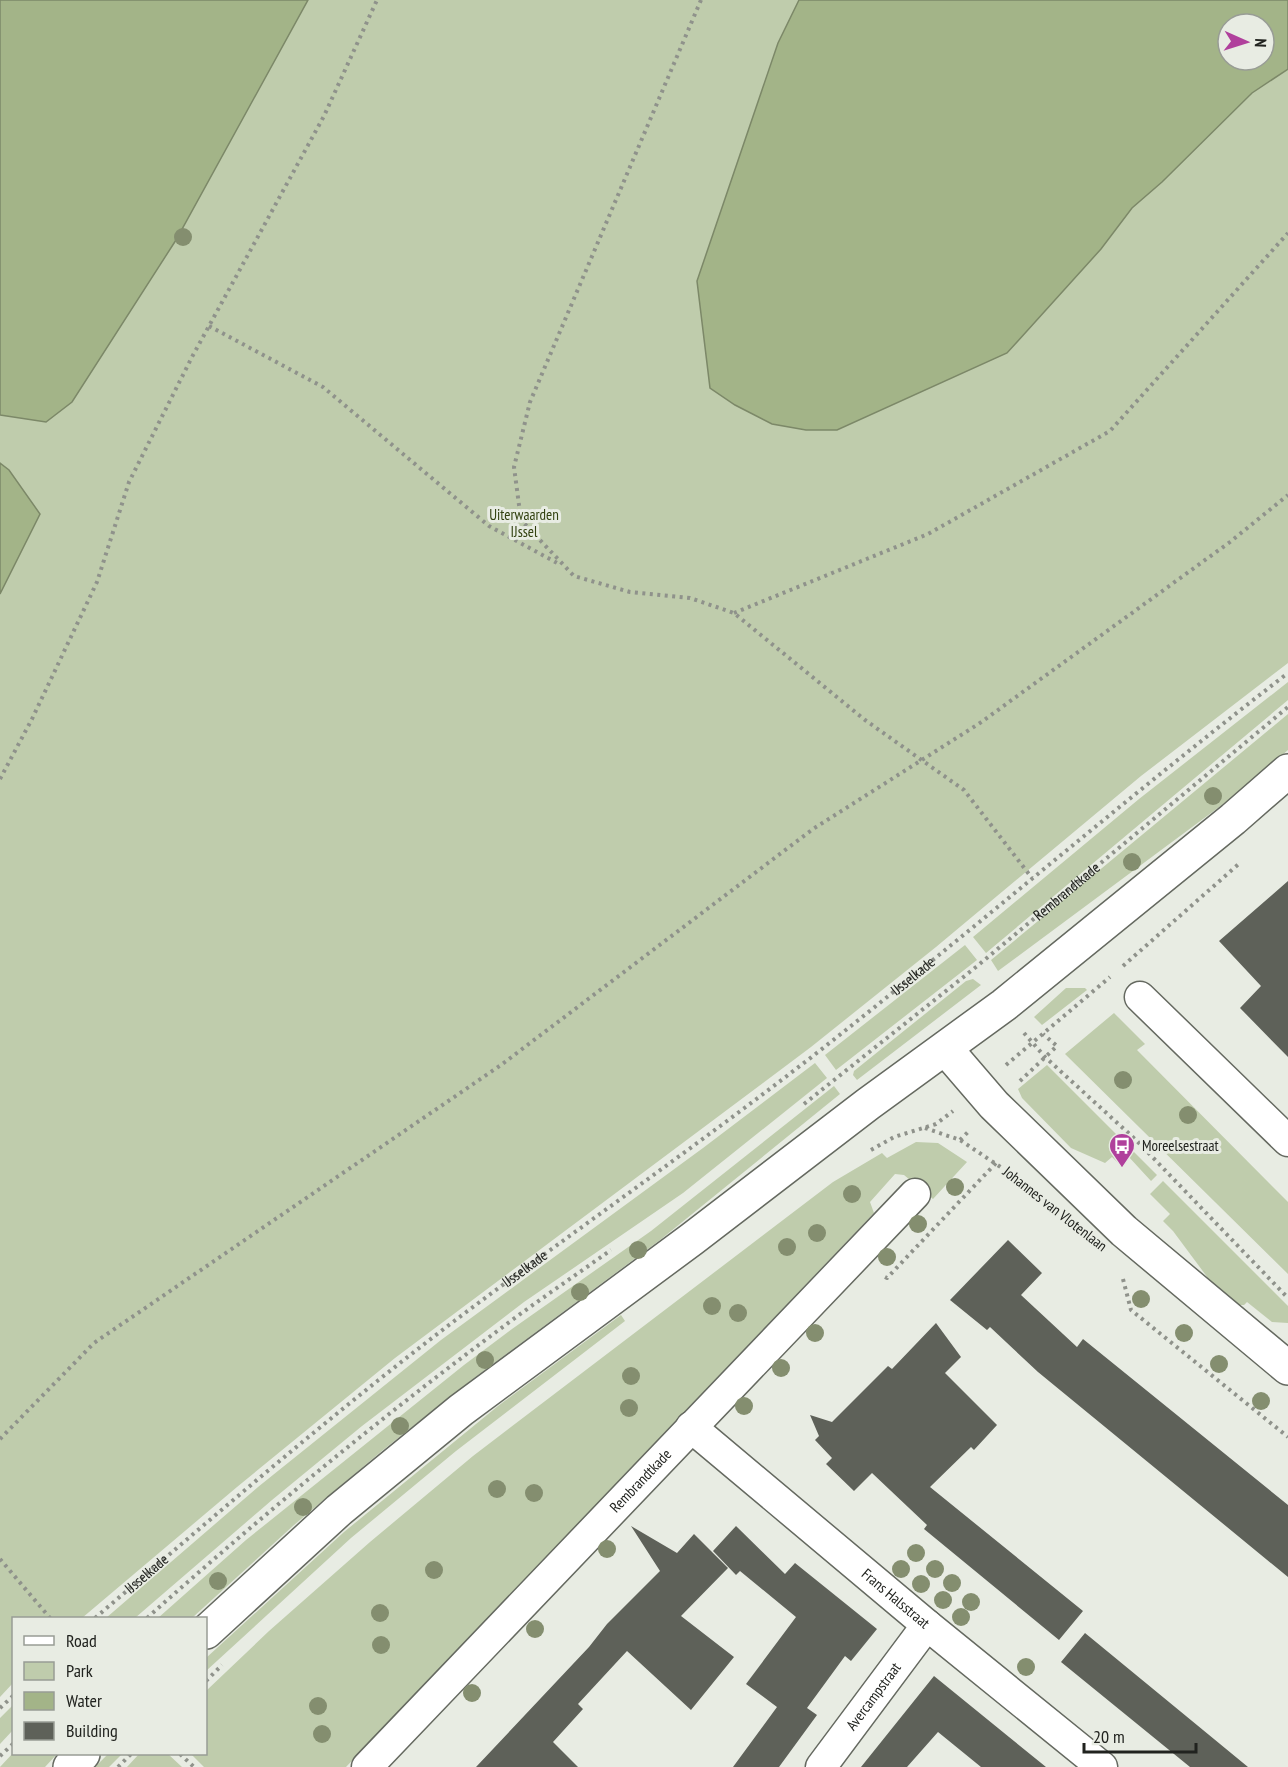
<svg xmlns="http://www.w3.org/2000/svg" width="1288" height="1767" viewBox="0 0 1288 1767" font-family="'PT Sans Narrow',sans-serif">
  <style>
    .green { fill: #bfccac; fill-rule: evenodd }
    .water { fill: #a3b488; stroke: #7c8868; stroke-width: 1.5; fill-rule: evenodd }
    .building { fill: #5e6159 }
    .lines { fill: none; stroke-linecap: round; stroke-linejoin: round }
    .minor-casing { stroke: #656960; stroke-width: 33 }
    .tertiary-casing { stroke: #656960; stroke-width: 36 }
    .path { stroke: #8f928b; stroke-width: 4; stroke-dasharray: 3 4.5; stroke-linecap: butt }
    .minor { stroke: #fff; stroke-width: 30 }
    .tertiary { stroke: #fff; stroke-width: 33 }
    .tree { fill: #848e6f }
    .labels { text-anchor: middle; stroke-width: 6; stroke-linejoin: round; paint-order: stroke }
    .park-label { font-size: 15px; fill: #324110; stroke: #e8ece3 }
    .street-label { font-size: 15px; fill: #21231f; stroke: #e8ece3 }
    .poi-label { font-size: 15px; fill: #21231f; stroke: #e8ece3; text-anchor: start }
  </style>
  <rect width="100%" height="100%" fill="#e8ece3"/>
  <path class="green" d="M159,0H1288V663L1141,776L936,947L811,1047L395,1358L237,1487L82,1618H14L13,1683L0,1697V311ZM1228,24H1264V60H1228Z
    M1288,682V700L986,953L973,937L1139,799Z
    M1288,714V750L1238,793L998,971L991,960Z
    M965,945L977,960L836,1070L825,1055Z
    M973,979L981,985L857,1080L853,1075L854,1071L966,981Z
    M1066,988H1085L1087,990L1042,1025L1034,1017Z
    M1114,1013L1145,1044L1137,1050L1288,1202V1274L1065,1054Z
    M815,1063L827,1078L683,1193L524,1302L362,1426L272,1500L135,1618H106L258,1487L441,1340L703,1148Z
    M1047,1065L1157,1175L1151,1181L1128,1156L1120,1165L1112,1157L1105,1163L1071,1148L1022,1098L1018,1089Z
    M834,1086L840,1094L660,1240L474,1378L383,1450L294,1525L192,1618H158L246,1540L464,1365L512,1329L651,1231Z
    M916,1142L938,1143L967,1162L933,1199L904,1175L895,1174L870,1202L874,1213L346,1767H204L191,1754H206V1691L269,1631L370,1542L473,1456L833,1182L882,1153L887,1158Z
    M1163,1181L1288,1306V1323L1272,1322L1247,1302L1244,1305H1228L1173,1231L1163,1221L1170,1214L1150,1194Z
    M621,1315L625,1321L456,1451L351,1538L206,1671V1658L344,1532L498,1406Z
    M13,1705V1730L0,1744V1718Z
    M13,1753L14,1754H57L45,1767H0Z
    M108,1754H122L109,1767H95Z
    M139,1754H168L182,1767H127Z"/>
  <path class="water" d="M0,0H308L176,240L72,402L46,422L0,415Z
    M799,0H1288V69L1252,93L1162,182L1132,208L1101,249L1007,353L837,430H806L772,424L735,405L710,388L697,281L778,43ZM1228,24H1264V60H1228Z
    M0,463L9,470L40,514L0,594Z"/>
  <path class="building" d="M1288,881V1057L1240,1008L1261,986L1219,941Z
    M1008,1240L1042,1273L1021,1295L1077,1347L1083,1339L1288,1505V1577L1038,1372L990,1327L987,1330L950,1300Z
    M936,1323L961,1357L945,1373L997,1425L974,1450L971,1447L930,1487L1083,1611L1059,1640L924,1529L927,1525L872,1473L854,1491L826,1464L832,1458L815,1440L819,1436L810,1415L832,1422L888,1366L892,1369Z
    M631,1526L677,1553L694,1534L728,1568L681,1616L734,1657L691,1710L627,1651L578,1704L583,1709L553,1742L578,1767H476L589,1647L607,1624L660,1571Z
    M736,1526L785,1574L795,1563L877,1629L851,1661L845,1656L807,1708L817,1715L779,1767H733L777,1707L746,1684L796,1617L740,1571L736,1575L713,1551Z
    M1085,1633L1203,1730L1248,1767H1190L1061,1662Z
    M934,1676L1009,1737L1046,1767H981L938,1732L907,1767H861Z"/>
  <g class="lines">
    <defs>
      <g id="minor">
        <path d="M1140,997L1288,1141"/>
        <path id="s3" d="M691,1427L927,1625L1102,1767"/>
        <path id="s4" d="M367,1767L915,1194"/>
        <path id="s5" d="M821,1767L927,1625"/>
      </g>
      <path id="tertiary" d="M945,1048L994,1105L1124,1231L1288,1368
        M206,1632L339,1510L461,1410L692,1239L868,1104L1004,1005L1233,819L1288,771
        M70,1767L83,1754"/>
    </defs>
    <use href="#minor" class="minor-casing"/>
    <use href="#tertiary" class="tertiary-casing"/>
    <g class="path">
      <path d="M701,0L530,402L514,467L521,520L574,576L630,592L690,598L734,613L865,720L964,790L1032,878"/>
      <path d="M209,326L323,387L489,526L559,564"/>
      <path d="M734,613L928,534L1110,431L1288,233"/>
      <path d="M0,779L32,719L97,582L129,482L192,357L324,116L377,0"/>
      <path d="M1123,966L1241,862"/>
      <path d="M1024,1033L1045,1057L1136,1140L1288,1298"/>
      <path d="M1006,1065L1110,977"/>
      <path d="M1020,1081L1057,1046L1043,1034"/>
      <path id="s1" d="M804,1104L976,967L1288,707"/>
      <path d="M925,1128L960,1140L1005,1170"/>
      <path d="M960,1140L970,1130"/>
      <path d="M871,1150L894,1137L936,1124L953,1111"/>
      <path d="M885,1277L887,1278L996,1163"/>
      <path d="M1123,1279L1131,1310L1288,1437"/>
      <path d="M0,1439L94,1343L501,1065L813,829L980,723L1230,542L1288,495"/>
      <path d="M0,1559L50,1618"/>
      <path id="s2" d="M95,1618C211,1519 327,1418 449,1325C571,1233 697,1146 818,1052C976,928 1128,796 1288,673"/>
      <path d="M147,1618C259,1518 375,1422 496,1332C533,1304 573,1277 611,1250"/>
      <path d="M206,1681L222,1665"/>
      <path d="M0,1708L14,1695"/>
      <path d="M180,1754L194,1767"/>
      <path d="M0,1756L14,1743"/>
      <path d="M118,1767L131,1754"/>
    </g>
    <use href="#minor" class="minor"/>
    <use href="#tertiary" class="tertiary"/>
  </g>
  <g class="tree">
    <circle cx="183" cy="237" r="9"/>
    <circle cx="1213" cy="796" r="9"/>
    <circle cx="1132" cy="862" r="9"/>
    <circle cx="1123" cy="1080" r="9"/>
    <circle cx="1188" cy="1115" r="9"/>
    <circle cx="955" cy="1187" r="9"/>
    <circle cx="852" cy="1194" r="9"/>
    <circle cx="918" cy="1224" r="9"/>
    <circle cx="817" cy="1233" r="9"/>
    <circle cx="787" cy="1247" r="9"/>
    <circle cx="638" cy="1250" r="9"/>
    <circle cx="887" cy="1257" r="9"/>
    <circle cx="580" cy="1292" r="9"/>
    <circle cx="1141" cy="1299" r="9"/>
    <circle cx="712" cy="1306" r="9"/>
    <circle cx="738" cy="1313" r="9"/>
    <circle cx="815" cy="1333" r="9"/>
    <circle cx="1184" cy="1333" r="9"/>
    <circle cx="485" cy="1360" r="9"/>
    <circle cx="1219" cy="1364" r="9"/>
    <circle cx="781" cy="1368" r="9"/>
    <circle cx="631" cy="1376" r="9"/>
    <circle cx="1261" cy="1401" r="9"/>
    <circle cx="744" cy="1406" r="9"/>
    <circle cx="629" cy="1408" r="9"/>
    <circle cx="400" cy="1426" r="9"/>
    <circle cx="497" cy="1489" r="9"/>
    <circle cx="534" cy="1493" r="9"/>
    <circle cx="303" cy="1507" r="9"/>
    <circle cx="607" cy="1549" r="9"/>
    <circle cx="916" cy="1553" r="9"/>
    <circle cx="901" cy="1569" r="9"/>
    <circle cx="935" cy="1569" r="9"/>
    <circle cx="434" cy="1570" r="9"/>
    <circle cx="218" cy="1581" r="9"/>
    <circle cx="952" cy="1583" r="9"/>
    <circle cx="921" cy="1584" r="9"/>
    <circle cx="943" cy="1600" r="9"/>
    <circle cx="971" cy="1602" r="9"/>
    <circle cx="380" cy="1613" r="9"/>
    <circle cx="961" cy="1617" r="9"/>
    <circle cx="535" cy="1629" r="9"/>
    <circle cx="381" cy="1645" r="9"/>
    <circle cx="1026" cy="1667" r="9"/>
    <circle cx="472" cy="1693" r="9"/>
    <circle cx="318" cy="1706" r="9"/>
    <circle cx="322" cy="1734" r="9"/>
  </g>
  <defs>
    <symbol id="bus-pin" viewBox="-11 -11 22 30"><path d="M0 17L-7.5 6A9.5 9.5 0 1 1 7.5 6Z" fill="#b0409c" stroke="#e8ece3"/><path d="M-5-6H5V4H4V6H2V4H-2V6H-4V4H-5ZM-3.5-4V0h7V-4ZM-3.5 1.2v1.5H-2V1.2ZM2 1.2v1.5H3.5V1.2Z" fill="#fff"/></symbol>
  </defs>
  <g fill-rule="evenodd">
    <use href="#bus-pin" x="1107" y="1131" width="30" height="40"/>
  </g>
  <g class="labels">
    <g class="park-label">
      <text x="524" y="520">Uiterwaarden<tspan x="524" dy="17">IJssel</tspan></text>
    </g>
    <g class="street-label">
      <text dy="5" stroke="none"><textPath href="#s1" startOffset="338">Rembrandtkade</textPath></text>
      <text dy="5" stroke="none"><textPath href="#s2" startOffset="1040">IJsselkade</textPath></text>
      <text transform="translate(1055 1209) rotate(38)" y="5">Johannes van Vlotenlaan</text>
      <text dy="5" stroke="none"><textPath href="#s2" startOffset="554">IJsselkade</textPath></text>
      <text dy="5" stroke="none"><textPath href="#s4" startOffset="396">Rembrandtkade</textPath></text>
      <text dy="5" stroke="none"><textPath href="#s2" startOffset="68">IJsselkade</textPath></text>
      <text dy="5" stroke="none"><textPath href="#s3" startOffset="267">Frans Halsstraat</textPath></text>
      <text dy="5" stroke="none"><textPath href="#s5" startOffset="88">Avercampstraat</textPath></text>
    </g>
    <g class="poi-label">
      <text x="1142" y="1151">Moreelsestraat</text>
    </g>
  </g>
  <rect x="12" y="1617" width="195" height="138" fill="#e8ece3" stroke="#989c95" stroke-width="1.5"/>
  <rect x="24" y="1636" width="30" height="9" fill="#ffffff" stroke="#989c95" stroke-width="1.5"/>
  <text x="66" y="1647" font-size="18" fill="#21231f">Road</text>
  <rect x="24" y="1662" width="30" height="18" fill="#bfccac" stroke="#989c95" stroke-width="1.5"/>
  <text x="66" y="1677" font-size="18" fill="#21231f">Park</text>
  <rect x="24" y="1692" width="30" height="18" fill="#a3b488" stroke="#989c95" stroke-width="1.5"/>
  <text x="66" y="1707" font-size="18" fill="#21231f">Water</text>
  <rect x="24" y="1722" width="30" height="18" fill="#5e6159" stroke="#989c95" stroke-width="1.5"/>
  <text x="66" y="1737" font-size="18" fill="#21231f">Building</text>
  <g transform="translate(1246 42) rotate(93)"><circle r="28" fill="#e8ece3" stroke="#989c95" stroke-width="1.5"/>
  <path d="M0-4.5L10 22L0 15L-10 22Z" fill="#b0409c"/>
  <text y="-9" font-size="16" font-weight="bold" text-anchor="middle" fill="#21231f">N</text>
  </g>
  <path d="M1084 1743v9h112v-9" fill="none" stroke="#21231f" stroke-width="3"/>
  <text x="1093" y="1743" font-size="18" fill="#21231f" stroke="#e8ece3" stroke-width="4.5" paint-order="stroke">20 m</text>
</svg>
